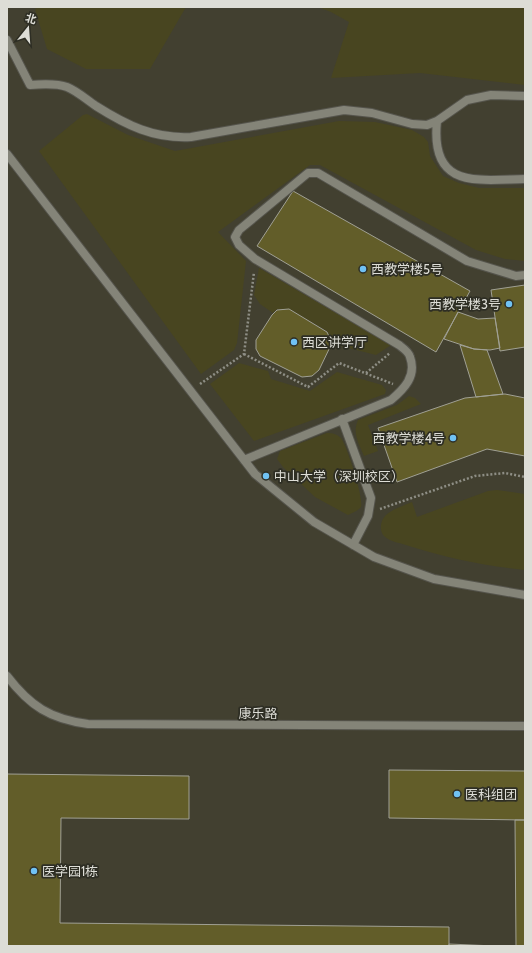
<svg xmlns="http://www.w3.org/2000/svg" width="532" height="953" viewBox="0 0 532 953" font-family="Cabin,'Noto Sans SC',sans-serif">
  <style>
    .built { fill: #424030 }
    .green { fill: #484520 }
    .building { fill: #625d29; stroke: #a0a094 }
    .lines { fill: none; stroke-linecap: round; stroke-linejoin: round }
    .service-casing { stroke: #55544c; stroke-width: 10 }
    .path { stroke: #8e8e85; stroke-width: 2.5; stroke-dasharray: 2 2; stroke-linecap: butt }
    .service { stroke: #848478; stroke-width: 8 }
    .poi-dot { fill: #70c2f4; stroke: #2e2e24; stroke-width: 1.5 }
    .labels { text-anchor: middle; stroke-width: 3.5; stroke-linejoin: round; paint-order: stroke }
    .poi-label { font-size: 13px; fill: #ddddd6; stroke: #2e2e24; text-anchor: start }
    .street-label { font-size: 13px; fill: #ddddd6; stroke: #2e2e24 }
  </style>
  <rect width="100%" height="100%" fill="#39382e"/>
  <path class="built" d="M7,7H525V946H7Z"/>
  <path class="green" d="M39,7H186L150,69H86L47,49L35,9Z
    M318,7H525V85L420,73L331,78L349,22L331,12Z
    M87,114L128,135L175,151L339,121L375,122L412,130L424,137L428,142L430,156L443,176L459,183L479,188H525V261L505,259L476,250L320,165H310L218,232L246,261L237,343L234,350L201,374L39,151L83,115Z
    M259,268L391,345L376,355L333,344L327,331L289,309H277L273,313L260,304L254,295Z
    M239,363L268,371L271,379L310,391L337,372L382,385L386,390L385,394L254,441L210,384Z
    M409,396L415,398L421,404L368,425L378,451L364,456C359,444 352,433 358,420L397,405Z
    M327,433C332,433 337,434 341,438C347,446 364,499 361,507C358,511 352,513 348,515L315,497L283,467L277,459L280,451Z
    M497,490L525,494V570C485,566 447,558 409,546C401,543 390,542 384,536C380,532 380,524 383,519C388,510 403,506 412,502L417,517L488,491Z"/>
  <path class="building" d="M293,191L470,291L436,352L257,246Z
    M525,285V347L500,351L491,290Z
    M289,309L327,332L332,343L319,370L312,376L302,377L260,356L256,349V340L272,315L277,310Z
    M458,312L478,319L495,318L500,348L490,350L474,349L444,339Z
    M460,345L474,349L487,350L503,394L476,397Z
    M505,394L525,398V456L487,449L397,482L378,428L465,398Z
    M389,770L525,771V820L389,818Z
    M7,774L189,776V819L61,818L60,923L449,927V946H7Z
    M515,820H525V946H516Z
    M449,944L495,946H449Z"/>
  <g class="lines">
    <defs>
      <path id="service" d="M7,40L30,85C42,84 56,83 67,87C77,91 87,100 96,106C126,125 154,139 191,137L344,110L372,113L412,124L427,125L437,121L467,100L491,95L525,96
        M437,121C430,189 476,180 525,179
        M7,154L255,474L314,522L374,557L434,579L525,595
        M342,419L371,498L368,516L353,545
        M244,460L391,400C404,389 417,376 410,357C409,352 403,348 399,345L255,259L239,245L235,237L239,230L308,173H318L467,261L516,276L525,275
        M7,676C30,706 50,719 88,724L525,726"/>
    </defs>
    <use href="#service" class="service-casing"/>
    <path class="path" d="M244,354L308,387L339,363L393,384
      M366,373L390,353
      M200,384L244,354L254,272
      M380,509L475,476L505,473L525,477"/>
    <use href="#service" class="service"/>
  </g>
  <g class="poi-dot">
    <circle cx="363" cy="269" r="4"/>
    <circle cx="509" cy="304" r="4"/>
    <circle cx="294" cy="342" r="4"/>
    <circle cx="453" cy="438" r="4"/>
    <circle cx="266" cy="476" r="4"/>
    <circle cx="457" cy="794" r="4"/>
    <circle cx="34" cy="871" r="4"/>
  </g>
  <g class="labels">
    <g class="poi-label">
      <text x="371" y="274">西教学楼5号</text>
      <text x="501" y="309" text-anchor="end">西教学楼3号</text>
      <text x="302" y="347">西区讲学厅</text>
      <text x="445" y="443" text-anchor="end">西教学楼4号</text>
      <text x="274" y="481">中山大学（深圳校区）</text>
      <text x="465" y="799">医科组团</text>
      <text x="42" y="876">医学园1栋</text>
    </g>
    <g class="street-label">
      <text x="258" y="718">康乐路</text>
    </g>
  </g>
  <rect width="532" height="953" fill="none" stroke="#ddddd6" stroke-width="16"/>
  <g transform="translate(28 28) rotate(17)" stroke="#2e2e24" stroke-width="3" paint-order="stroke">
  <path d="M0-3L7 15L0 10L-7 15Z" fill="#ddddd6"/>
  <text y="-6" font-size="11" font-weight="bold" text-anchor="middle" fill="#ddddd6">北</text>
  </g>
</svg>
